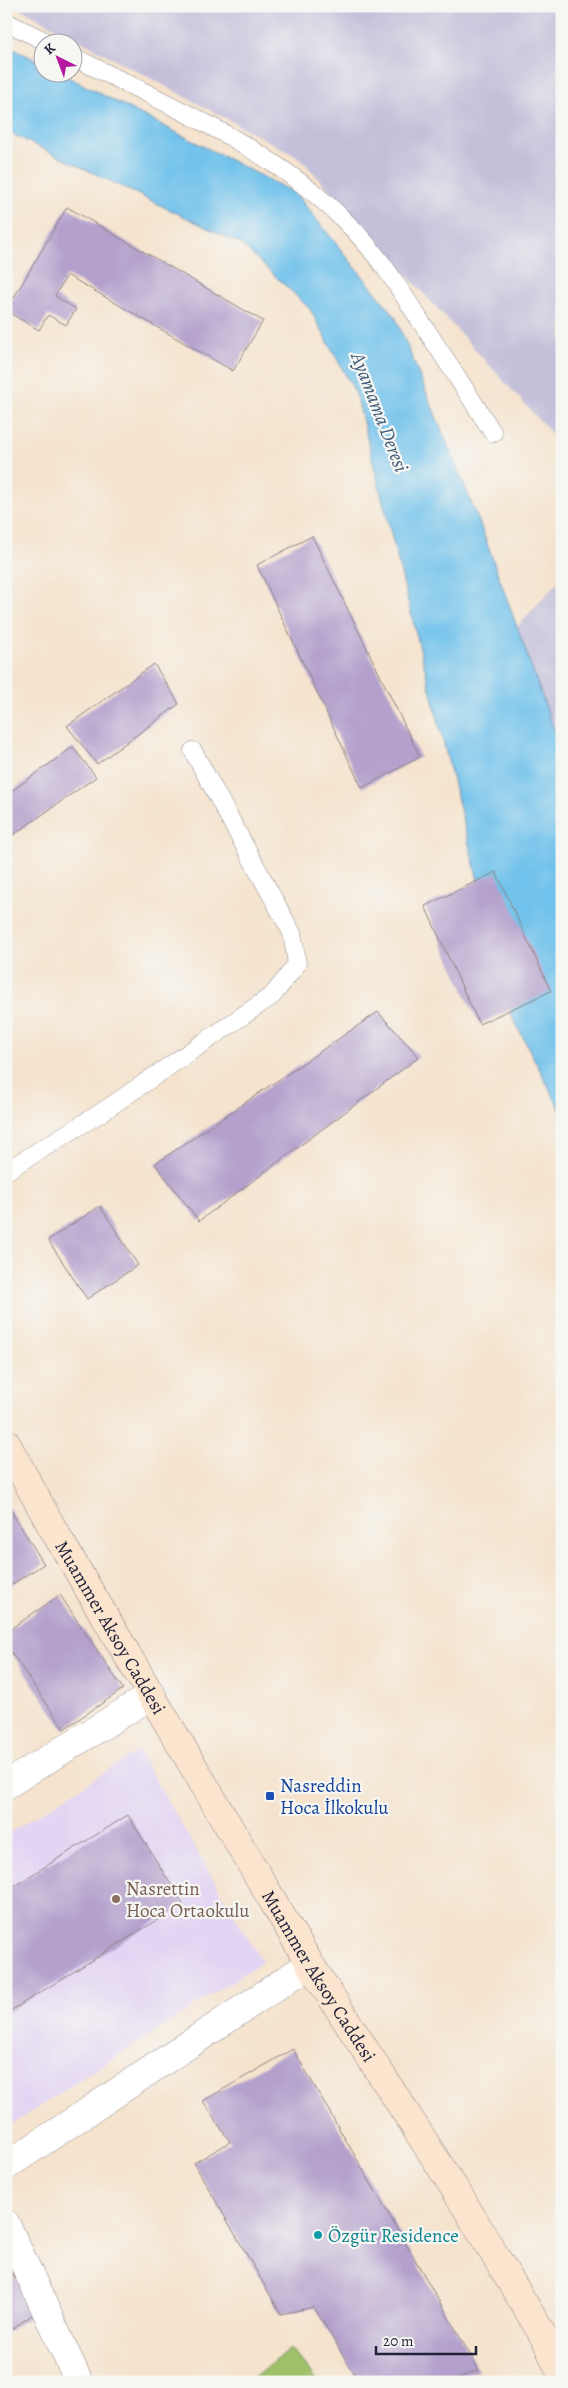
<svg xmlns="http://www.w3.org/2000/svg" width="568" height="2388" viewBox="0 0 568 2388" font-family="Alegreya,serif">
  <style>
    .built { fill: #e2d4f3 }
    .industrial { fill: #c5c0da }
    .green { fill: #9dc069; stroke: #607152 }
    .water { fill: #70c1eb; stroke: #497293 }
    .building { fill: #b3a0cc }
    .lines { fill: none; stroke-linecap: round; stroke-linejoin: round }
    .lane-casing { stroke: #8c8284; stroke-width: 19 }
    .street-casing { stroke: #8c8284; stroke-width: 29 }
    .secondary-casing { stroke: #8c8284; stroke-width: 29 }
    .lane { stroke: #fff; stroke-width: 18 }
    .street { stroke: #fff; stroke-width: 28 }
    .secondary { stroke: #fce5cf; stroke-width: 28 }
    .transit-dot { fill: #1a4fb4; stroke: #f6f6f2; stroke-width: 2 }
    .education-dot { fill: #8d6e63; stroke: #f6f6f2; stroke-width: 2 }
    .culture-dot { fill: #0f9aa8; stroke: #f6f6f2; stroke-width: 2 }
    .labels { text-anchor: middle; stroke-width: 4.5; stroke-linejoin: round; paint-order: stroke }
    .street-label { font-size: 19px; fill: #22223b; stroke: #f6f6f2 }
    .transit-label { font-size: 19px; fill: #164399; stroke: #f6f6f2; text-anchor: start }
    .education-label { font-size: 19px; fill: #785e54; stroke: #f6f6f2; text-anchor: start }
    .culture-label { font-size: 19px; fill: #0d838f; stroke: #f6f6f2; text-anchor: start }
    .water-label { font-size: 20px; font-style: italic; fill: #3d5a79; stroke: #f6f6f2 }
  </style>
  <rect width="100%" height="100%" fill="#f6f6f2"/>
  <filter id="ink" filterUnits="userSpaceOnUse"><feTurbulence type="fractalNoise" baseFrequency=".02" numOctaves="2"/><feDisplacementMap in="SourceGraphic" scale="10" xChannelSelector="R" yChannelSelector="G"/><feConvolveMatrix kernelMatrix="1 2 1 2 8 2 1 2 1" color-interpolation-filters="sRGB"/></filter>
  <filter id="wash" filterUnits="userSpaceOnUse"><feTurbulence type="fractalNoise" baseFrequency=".0096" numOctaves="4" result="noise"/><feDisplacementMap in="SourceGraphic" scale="20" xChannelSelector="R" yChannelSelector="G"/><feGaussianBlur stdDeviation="1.12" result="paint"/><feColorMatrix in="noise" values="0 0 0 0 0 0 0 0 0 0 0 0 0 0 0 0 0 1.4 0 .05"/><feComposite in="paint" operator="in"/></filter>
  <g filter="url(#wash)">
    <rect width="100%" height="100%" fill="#f5e3cd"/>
    <path class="built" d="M138,1751L262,1962L6,2128V1835Z"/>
    <path class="industrial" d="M15,6H562V445L300,158Z
      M562,577V752L517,627Z"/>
    <path class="green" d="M290,2348L318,2382H249Z"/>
    <path class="water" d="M6,45L42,63V72L60,73L295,193L395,316L480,524L562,752V1113L512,1016L356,394L310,309L241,244L6,131Z"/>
    <g id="blocks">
      <path class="building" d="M6,172L11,175L6,183Z
        M67,207L263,321L233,371L67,275L55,296L76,309L66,325L48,315L39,330L6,311Z
        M312,536L420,757L362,788L257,565Z
        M154,664L179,704L97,764L67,726Z
        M73,747L96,777L6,840V795Z
        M496,872L551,991L479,1024L425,906Z
        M378,1012L419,1057L199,1221L155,1164Z
        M100,1206L138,1265L87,1299L48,1240Z
        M6,1503L44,1564L6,1588Z
        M60,1595L123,1689L64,1729L6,1645V1632Z
        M128,1815L183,1904L7,2013L6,1891Z
        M293,2049L479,2370L447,2382H359L314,2307L281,2314L194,2163L230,2142L203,2101Z
        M6,2265L38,2311L6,2333Z"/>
    </g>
  </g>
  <g filter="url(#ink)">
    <use href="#blocks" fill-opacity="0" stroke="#8c8284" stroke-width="1"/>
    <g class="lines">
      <defs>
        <path id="lane" d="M6,22L47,42
          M72,56C167,105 270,146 346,222C377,252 400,289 423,325C447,361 470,397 493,433
          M6,1171L102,1112L273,995L297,964L292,933L193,751"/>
        <path id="street" d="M6,1785L152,1695
          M6,2166L310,1964
          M6,2224L79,2382"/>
        <g id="secondary">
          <path id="s1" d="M6,1443L53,1529L310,1964L458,2194L546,2340L562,2376"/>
        </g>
      </defs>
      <use href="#lane" class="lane-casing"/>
      <use href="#street" class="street-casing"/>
      <use href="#secondary" class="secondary-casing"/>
      <use href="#lane" class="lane"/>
      <use href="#street" class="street"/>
      <use href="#secondary" class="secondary"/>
    </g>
  </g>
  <rect class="transit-dot" x="265" y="1791" width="10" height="10" rx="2.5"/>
  <circle class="education-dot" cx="116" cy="1899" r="5"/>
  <circle class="culture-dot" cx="318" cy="2235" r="5"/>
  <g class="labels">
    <g class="street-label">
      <text dy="7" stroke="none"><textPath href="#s1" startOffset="212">Muammer Aksoy Caddesi</textPath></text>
      <text dy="7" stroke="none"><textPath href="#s1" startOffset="618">Muammer Aksoy Caddesi</textPath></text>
    </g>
    <g class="transit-label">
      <text x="280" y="1792">Nasreddin<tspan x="280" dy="22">Hoca İlkokulu</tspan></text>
    </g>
    <g class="education-label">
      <text x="126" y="1895">Nasrettin<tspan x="126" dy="22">Hoca Ortaokulu</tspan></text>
    </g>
    <g class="culture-label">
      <text x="328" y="2242">Özgür Residence</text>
    </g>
    <g class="water-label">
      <text transform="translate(380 412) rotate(69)" y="7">Ayamama Deresi</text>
    </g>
  </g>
  <rect width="568" height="2388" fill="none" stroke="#f6f6f2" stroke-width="25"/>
  <g transform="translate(58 58) rotate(318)"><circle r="24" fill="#f6f6f2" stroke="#a1a1a9"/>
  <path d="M0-4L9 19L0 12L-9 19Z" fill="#b5179e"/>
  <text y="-8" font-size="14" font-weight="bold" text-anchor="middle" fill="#22223b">K</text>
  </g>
  <path d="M376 2346v8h100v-8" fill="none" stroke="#22223b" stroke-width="2.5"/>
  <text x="383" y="2346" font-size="15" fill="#22223b" stroke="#f6f6f2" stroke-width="4" paint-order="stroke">20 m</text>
</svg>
